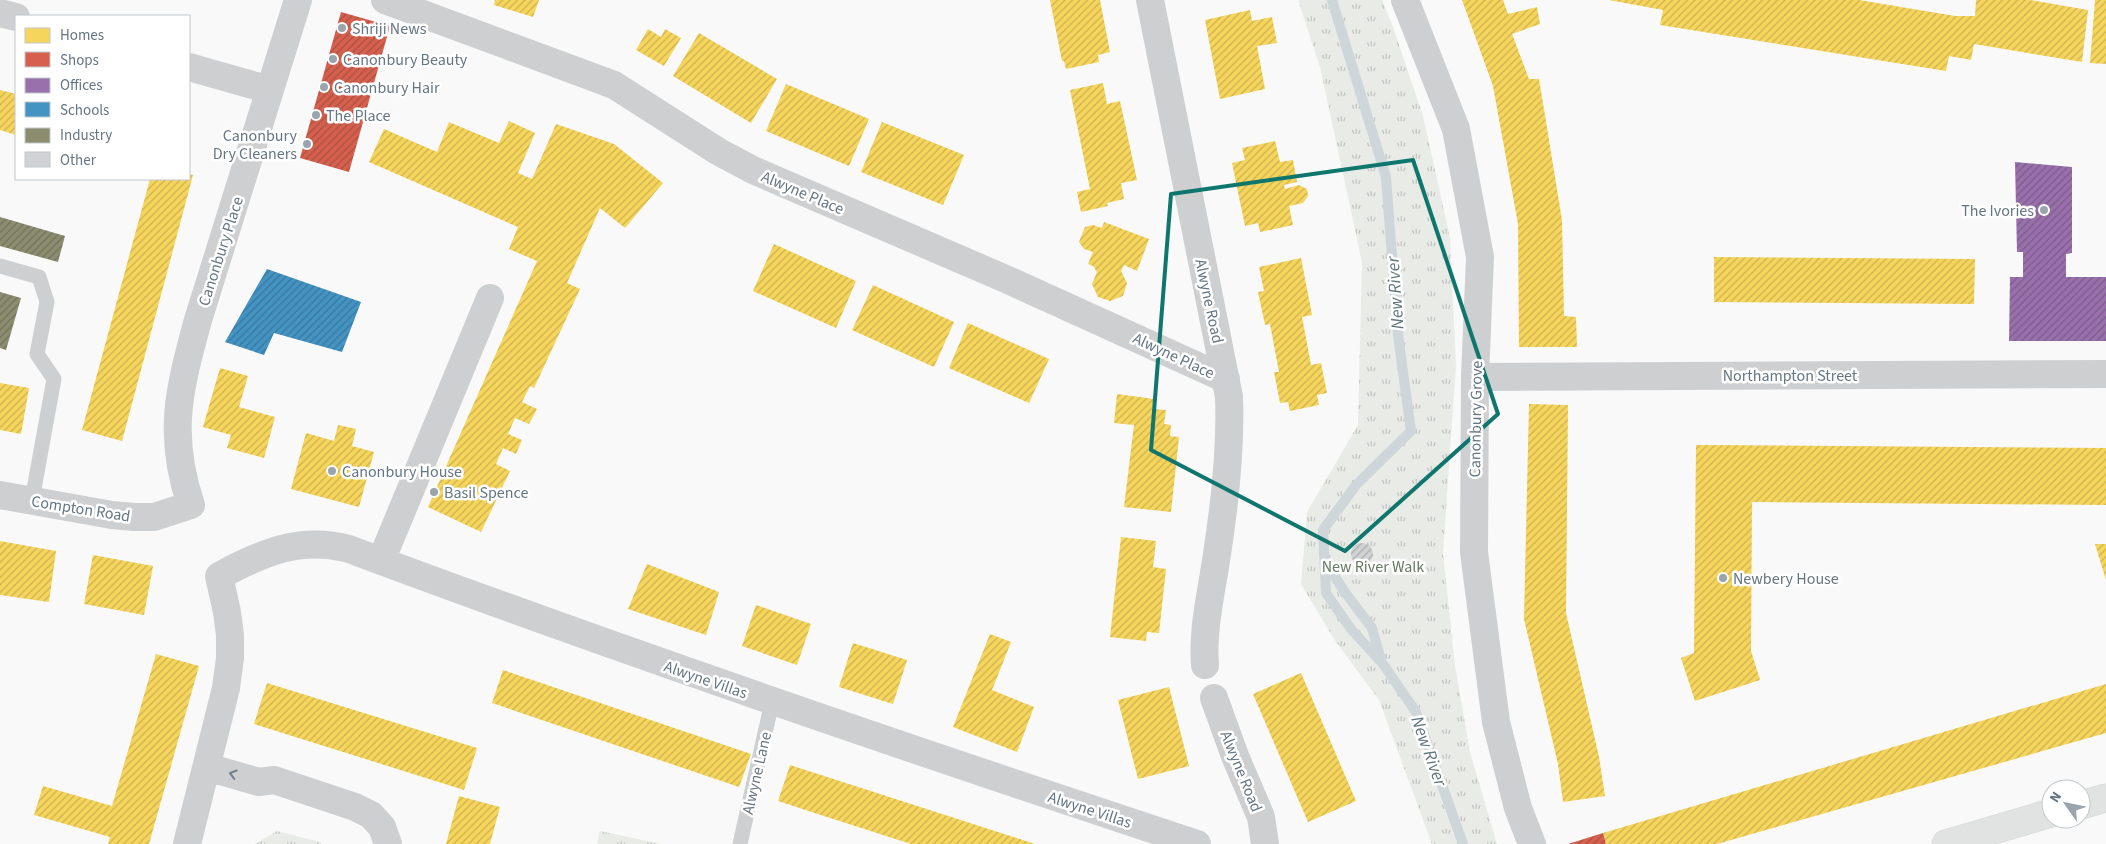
<svg xmlns="http://www.w3.org/2000/svg" width="2106" height="844" viewBox="0 0 2106 844" font-family="'Source Sans 3',sans-serif">
  <style>
    .park { fill: url(#park-tufts) }
    .homes { fill: url(#homes-hatch) }
    .shops { fill: url(#shops-hatch) }
    .offices { fill: url(#offices-hatch) }
    .schools { fill: url(#schools-hatch) }
    .industry { fill: url(#industry-hatch) }
    .lines { fill: none; stroke-linecap: round; stroke-linejoin: round }
    .stream { stroke: #ced6d9; stroke-width: 10 }
    .building { fill: url(#building-hatch) }
    .primary-casing { stroke: #d5d6d7; stroke-width: 29 }
    .service { stroke: #cecfd0; stroke-width: 15 }
    .minor { stroke: #cecfd0; stroke-width: 28 }
    .primary { stroke: #e1e2e2; stroke-width: 28 }
    .oneway { stroke: #707f8b }
    .marked { fill: none; stroke: #0f766e; stroke-width: 4; stroke-linejoin: round }
    .poi-dot { fill: #99a4ac; stroke: #fff; stroke-width: 2 }
    .labels { text-anchor: middle; stroke-width: 5; stroke-linejoin: round; paint-order: stroke }
    .poi-label { font-size: 16px; fill: #657683; stroke: #fff; text-anchor: start }
    .street-label { font-size: 16px; fill: #657683; stroke: #fff }
    .park-label { font-size: 16px; fill: #687a64; stroke: #fff }
    .water-label { font-size: 18px; font-style: italic; fill: #60757c; stroke: #fff }
  </style>
  <defs>
    <pattern id="park-tufts" width="24" height="20" patternUnits="userSpaceOnUse" patternTransform="scale(1.25)"><rect width="24" height="20" fill="#e8ebe6"/><path d="M3 7l-1-3M5 7V3M7 7l1-3M15 17l-1-3M17 17v-4M19 17l1-3" fill="none" stroke="#c0c3c0"/></pattern>
    <pattern id="homes-hatch" width="6" height="6" patternUnits="userSpaceOnUse" patternTransform="scale(1.25)"><rect width="6" height="6" fill="#f6d55c"/><path d="M-1 1l2-2M0 6l6-6M5 7l2-2" fill="none" stroke="#cbb151"/></pattern>
    <pattern id="shops-hatch" width="6" height="6" patternUnits="userSpaceOnUse" patternTransform="scale(1.25)"><rect width="6" height="6" fill="#d6604d"/><path d="M-1 1l2-2M0 6l6-6M5 7l2-2" fill="none" stroke="#a85144"/></pattern>
    <pattern id="offices-hatch" width="6" height="6" patternUnits="userSpaceOnUse" patternTransform="scale(1.25)"><rect width="6" height="6" fill="#9970ab"/><path d="M-1 1l2-2M0 6l6-6M5 7l2-2" fill="none" stroke="#7a5d8a"/></pattern>
    <pattern id="schools-hatch" width="6" height="6" patternUnits="userSpaceOnUse" patternTransform="scale(1.25)"><rect width="6" height="6" fill="#4393c3"/><path d="M-1 1l2-2M0 6l6-6M5 7l2-2" fill="none" stroke="#3a779c"/></pattern>
    <pattern id="industry-hatch" width="6" height="6" patternUnits="userSpaceOnUse" patternTransform="scale(1.25)"><rect width="6" height="6" fill="#8c8c6e"/><path d="M-1 1l2-2M0 6l6-6M5 7l2-2" fill="none" stroke="#70725c"/></pattern>
    <pattern id="building-hatch" width="6" height="6" patternUnits="userSpaceOnUse" patternTransform="scale(1.25)"><rect width="6" height="6" fill="#d0d2d3"/><path d="M-1 1l2-2M0 6l6-6M5 7l2-2" fill="none" stroke="#acafb1"/></pattern>
  </defs>
  <rect width="100%" height="100%" fill="#f9f9f9"/>
  <path class="park" d="M1298,0H1382L1392,24L1423,116L1450,238L1456,366L1443,553L1455,666L1470,752L1497,844H1432L1379,700L1334,639L1301,584L1307,512L1358,425L1362,262L1320,67Z
    M277,831L320,842L321,844H255Z
    M600,831L661,844H597Z"/>
  <path class="homes" d="M495,0H539L533,17L494,5Z
    M1050,0H1100L1110,52L1098,55L1099,62L1066,69L1064,61H1062Z
    M1462,0H1503L1508,14L1537,7L1540,24L1512,34L1529,79H1539L1562,220L1564,316L1576,317L1577,347H1519L1518,224L1493,86Z
    M1609,0H1859L1955,16H1975L1976,0H2030L2088,10L2082,62L1974,44L1971,60L1949,56L1946,71L1660,25L1663,10Z
    M2095,0H2106V64L2090,63Z
    M1250,10L1252,21L1272,17L1277,43L1257,46L1265,89L1220,99L1205,20Z
    M648,29L661,37L665,29L681,38L664,66L636,50Z
    M699,33L777,79L751,123L673,76Z
    M1103,83L1107,104L1120,101L1137,180L1121,183L1124,199L1107,203L1108,206L1081,212L1077,192L1090,189L1070,90Z
    M786,84L869,119L849,166L766,131Z
    M0,90L16,94V135L0,130Z
    M509,121L535,133L518,173L532,179L556,124L614,144L663,183L625,228L600,208L567,283L580,289L534,388L530,386L522,402L537,409L529,424L515,418L508,434L522,440L516,454L503,448L496,464L510,471L481,532L428,507L537,261L509,249L518,227L369,162L384,129L437,152L449,122L499,143Z
    M882,122L964,155L943,205L861,172Z
    M1275,141L1280,162L1293,160L1297,182L1284,185L1285,189L1299,185L1307,189L1308,196L1303,203L1289,206L1293,225L1260,232L1258,223L1245,226L1232,163L1245,160L1242,148Z
    M189,174L193,175L122,441L82,430L150,179H189Z
    M1104,222L1149,239L1137,271L1124,265L1121,271L1127,283L1123,296L1110,301L1098,297L1092,284L1097,272L1093,266L1088,264L1093,252L1084,249L1079,242L1085,227L1093,225L1102,228Z
    M774,244L856,281L836,328L753,291Z
    M1714,257L1975,259L1974,304L1714,302Z
    M1301,258L1312,315L1302,317L1311,365L1321,363L1327,393L1317,395L1319,405L1290,411L1288,402L1280,403L1274,372H1279L1270,324L1265,325L1258,292L1264,291L1259,267Z
    M873,285L954,322L934,367L852,330Z
    M968,323L1049,359L1029,403L949,368Z
    M220,368L248,376L239,407L275,417L264,458L227,448L231,435L203,427Z
    M0,383L29,388L21,434L0,430Z
    M1117,394L1154,399L1152,409L1166,410L1164,424L1171,425L1170,436L1179,437L1171,512L1124,507L1134,425L1114,423Z
    M1529,404L1568,405L1566,613L1599,757L1605,796L1563,802L1558,764L1524,619Z
    M338,425L356,429L352,446L374,452L359,507L291,489L306,433L334,441Z
    M1696,445L2106,448V505L1752,502L1751,651L1760,680L1695,701L1681,658L1694,653Z
    M1121,537L1156,541L1153,567L1166,569L1159,633L1147,632L1146,641L1110,637Z
    M0,541L56,551L49,602L0,595Z
    M2095,544H2106V580Z
    M93,555L153,566L144,615L84,604Z
    M647,564L719,592L706,635L628,609Z
    M756,605L811,624L797,665L742,646Z
    M990,634L1011,642L992,690L1034,707L1017,752L953,727Z
    M853,643L907,660L893,704L839,687Z
    M156,654L199,666L149,844H108L110,837L34,815L43,786L112,806Z
    M503,670L751,754L739,787L492,703Z
    M1301,673L1356,801L1308,822L1253,694Z
    M267,683L477,748L464,790L254,724Z
    M2106,684V733L1717,844H1606L1603,833Z
    M1169,687L1189,766L1138,779L1118,700Z
    M790,765L1035,844H911L827,817L778,801Z
    M459,796L500,807L490,844H446Z"/>
  <path class="shops" d="M341,12L390,26L349,172L300,158Z
    M1603,833L1606,844H1568Z"/>
  <path class="offices" d="M2015,162L2072,167V253L2066,254V277H2106V341H2009L2010,277H2023V252H2017Z"/>
  <path class="schools" d="M267,269L361,302L342,352L274,333L264,355L225,342Z"/>
  <path class="industry" d="M0,217L65,236L58,262L0,246Z
    M0,292L21,298L6,350L0,348Z"/>
  <g class="lines">
    <path class="stream" d="M1332,0L1386,177L1398,335L1411,431L1356,485L1323,530L1326,593L1351,629L1383,664L1416,712L1463,844
      M1325,561L1344,591L1372,628L1381,660"/>
  </g>
  <path class="building" d="M1351 554a11 11 0 1 1 22 0a11 11 0 1 1-22 0Z"/>
  <g class="lines">
    <defs>
      <path id="primary" d="M2081,805L2106,798
        M1946,844L2051,813"/>
    </defs>
    <use href="#primary" class="primary-casing"/>
    <path class="service" d="M0,266L39,277L47,302L37,354L54,379L32,500
      M740,844L772,702"/>
    <path class="minor" d="M385,0L614,85L719,152L753,170L1008,280L1226,379
      M1150,0L1229,397C1231,449 1225,502 1217,554C1212,590 1202,628 1205,665
      M1405,0L1456,129L1480,257L1475,377L1474,552L1496,722L1518,808L1532,844
      M0,13L16,17
      M189,67L270,90
      M1475,377L2106,374
      M0,495L112,515L134,517H154L191,505C167,434 179,390 198,320L298,0
      M381,561L490,298
      M1214,698L1235,756L1261,817L1265,844
      M207,767L259,782L274,780L355,807L371,815L382,827L388,844
      M187,844L226,688L230,658V635L227,612L219,576C262,553 299,536 349,549C629,654 912,750 1197,844"/>
    <use href="#primary" class="primary"/>
  </g>
  <defs><path id="oneway-chevron" d="M-2-3.5L2.5 0L-2 3.5" fill="none" stroke-width="1.6" stroke-linecap="round" stroke-linejoin="round" transform="scale(1.25)"/></defs>
  <use class="oneway" href="#oneway-chevron" transform="translate(233 774) rotate(-164)"/>
  <path class="marked" d="M1413,160L1498,414L1345,551L1151,450L1171,194Z"/>
  <g class="poi-dot">
    <circle cx="342" cy="28" r="5"/>
    <circle cx="333" cy="59" r="5"/>
    <circle cx="324" cy="87" r="5"/>
    <circle cx="316" cy="115" r="5"/>
    <circle cx="307" cy="144" r="5"/>
    <circle cx="2044" cy="210" r="5"/>
    <circle cx="332" cy="471" r="5"/>
    <circle cx="434" cy="492" r="5"/>
    <circle cx="1723" cy="578" r="5"/>
  </g>
  <g class="labels">
    <g class="poi-label">
      <text x="352" y="34">Shriji News</text>
      <text x="343" y="65">Canonbury Beauty</text>
      <text x="334" y="93">Canonbury Hair</text>
      <text x="326" y="121">The Place</text>
      <text x="297" y="141" text-anchor="end">Canonbury<tspan x="297" dy="18">Dry Cleaners</tspan></text>
      <text x="2034" y="216" text-anchor="end">The Ivories</text>
      <text x="342" y="477">Canonbury House</text>
      <text x="444" y="498">Basil Spence</text>
      <text x="1733" y="584">Newbery House</text>
    </g>
    <g class="street-label">
      <text transform="translate(803 192) rotate(23)" y="6">Alwyne Place</text>
      <text transform="translate(220 251) rotate(-72)" y="6">Canonbury Place</text>
      <text transform="translate(1210 301) rotate(78)" y="6">Alwyne Road</text>
      <text transform="translate(1174 355) rotate(25)" y="6">Alwyne Place</text>
      <text x="1790" y="381">Northampton Street</text>
      <text transform="translate(1475 419) rotate(-89)" y="6">Canonbury Grove</text>
      <text transform="translate(81 508) rotate(9)" y="6">Compton Road</text>
      <text transform="translate(706 679) rotate(19)" y="6">Alwyne Villas</text>
      <text transform="translate(1242 771) rotate(68)" y="6">Alwyne Road</text>
      <text transform="translate(756 773) rotate(-77)" y="6">Alwyne Lane</text>
      <text transform="translate(1090 809) rotate(18)" y="6">Alwyne Villas</text>
    </g>
    <g class="park-label">
      <text x="1373" y="572">New River Walk</text>
    </g>
    <g class="water-label">
      <text transform="translate(1395 293) rotate(-94)" y="6">New River</text>
      <text transform="translate(1429 751) rotate(70)" y="6">New River</text>
    </g>
  </g>
  <rect x="15" y="15" width="175" height="165" fill="#ffffff" stroke="#c1c8cd"/>
  <rect x="25" y="28" width="25" height="15" fill="#f6d55c" stroke="#c1c8cd"/>
  <text x="60" y="40" font-size="15" fill="#657683">Homes</text>
  <rect x="25" y="52" width="25" height="15" fill="#d6604d" stroke="#c1c8cd"/>
  <text x="60" y="65" font-size="15" fill="#657683">Shops</text>
  <rect x="25" y="78" width="25" height="15" fill="#9970ab" stroke="#c1c8cd"/>
  <text x="60" y="90" font-size="15" fill="#657683">Offices</text>
  <rect x="25" y="102" width="25" height="15" fill="#4393c3" stroke="#c1c8cd"/>
  <text x="60" y="115" font-size="15" fill="#657683">Schools</text>
  <rect x="25" y="128" width="25" height="15" fill="#8c8c6e" stroke="#c1c8cd"/>
  <text x="60" y="140" font-size="15" fill="#657683">Industry</text>
  <rect x="25" y="152" width="25" height="15" fill="#d0d2d3" stroke="#c1c8cd"/>
  <text x="60" y="165" font-size="15" fill="#657683">Other</text>
  <g transform="translate(2066 804) rotate(303)"><circle r="24" fill="#ffffff" stroke="#c1c8cd"/>
  <path d="M0-4L9 19L0 12L-9 19Z" fill="#99a4ac"/>
  <text y="-8" font-size="14" font-weight="bold" text-anchor="middle" fill="#657683">N</text>
  </g>
</svg>
